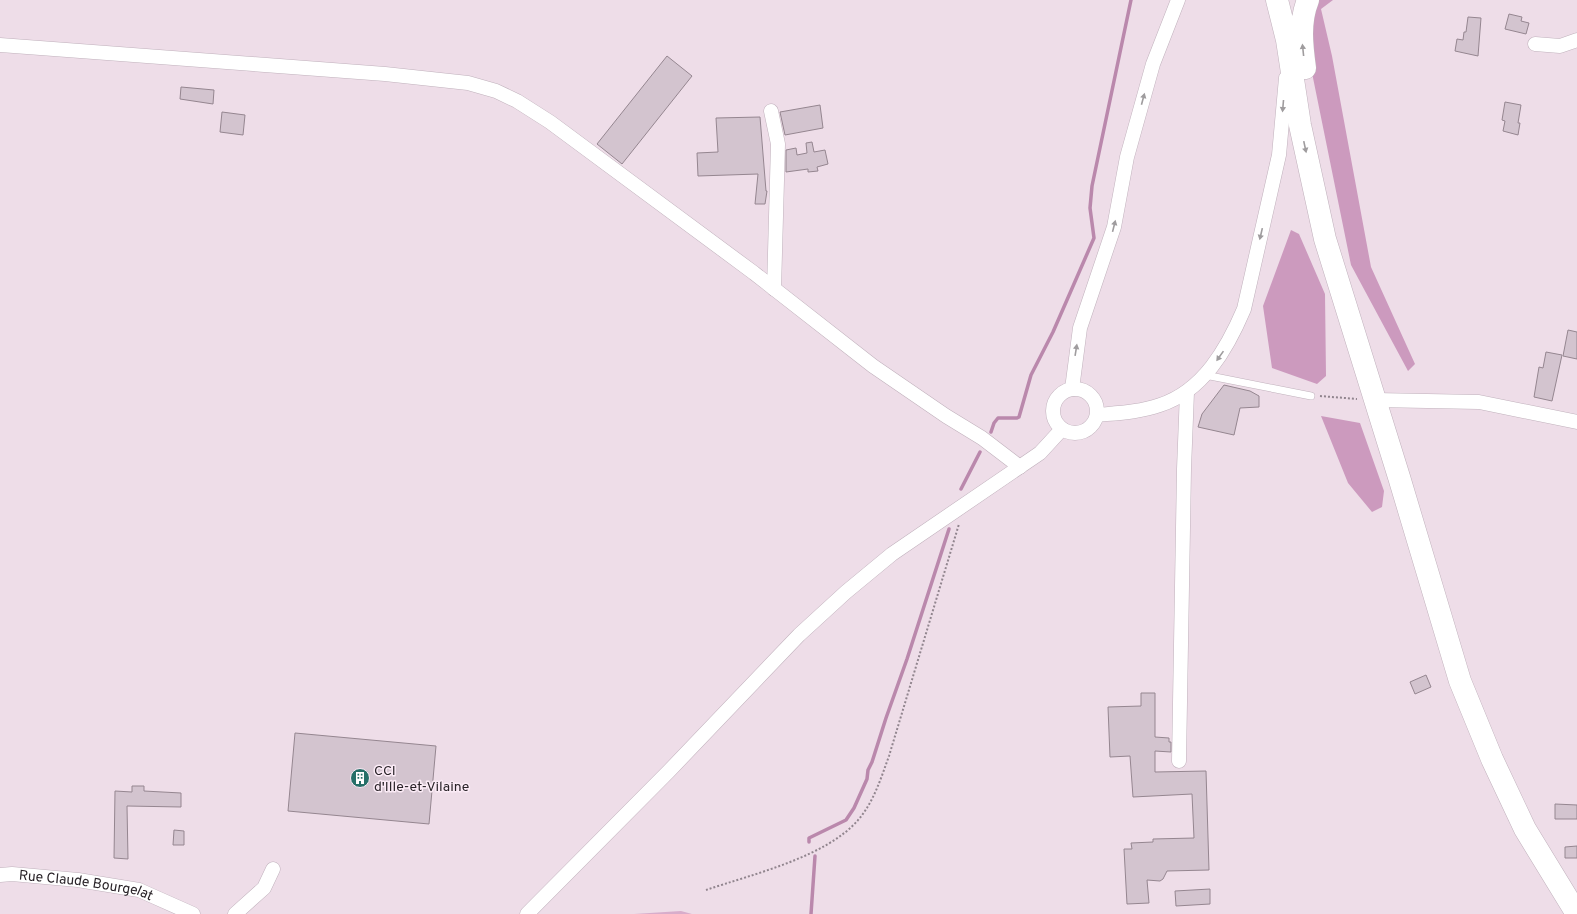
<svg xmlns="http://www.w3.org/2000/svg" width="1577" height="914" viewBox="0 0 1577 914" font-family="Overpass,sans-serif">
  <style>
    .green { fill: #d8adcb }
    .forest { fill: #cc9abe }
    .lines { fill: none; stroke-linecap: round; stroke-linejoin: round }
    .stream { stroke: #ba88ac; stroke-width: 3.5 }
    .building { fill: #d3c4cf; stroke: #958690 }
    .lane-casing { stroke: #c0b1bc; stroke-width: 8 }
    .street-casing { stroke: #c0b1bc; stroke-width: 15 }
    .primary-casing { stroke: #c0b1bc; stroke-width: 23 }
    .path { stroke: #91858e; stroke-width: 2; stroke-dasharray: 2 2; stroke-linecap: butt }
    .lane { stroke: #fff; stroke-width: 7 }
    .street { stroke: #fff; stroke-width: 14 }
    .primary { stroke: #fff; stroke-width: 22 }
    .oneway { fill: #9f9c9e }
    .labels { text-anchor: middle; stroke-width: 3; stroke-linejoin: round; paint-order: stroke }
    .poi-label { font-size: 14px; fill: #292328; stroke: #fbebf6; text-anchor: start }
    .street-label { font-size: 14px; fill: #292328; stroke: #fbebf6 }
  </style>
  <rect width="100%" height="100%" fill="#eedde8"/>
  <path class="green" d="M681,911L692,914H634Z"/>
  <path class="forest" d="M1310,0H1333L1321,9L1332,56L1371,267L1415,364L1408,371L1351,265L1310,63Z
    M1291,230L1299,234L1325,294L1326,376L1317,384L1272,368L1263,306Z
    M1321,416L1360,423L1384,491L1382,507L1372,512L1348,483Z"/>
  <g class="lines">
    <path class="stream" d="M991,432L994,423L998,418H1017L1019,417L1031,375L1053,332L1094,238L1090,208L1092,186L1131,0
      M961,489L980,452
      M809,842V838L846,820L854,808L867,779L868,770L872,762L886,718L907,659L949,529
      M811,914L815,856"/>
  </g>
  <path class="building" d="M1509,14L1522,17L1521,21L1529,23L1526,34L1505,29Z
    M1468,17L1481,18L1478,56L1455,51L1457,39L1463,40L1464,32H1466Z
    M667,56L692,76L622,164L597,144Z
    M181,87L214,90L213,104L180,99Z
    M1505,102L1521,105L1518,123H1520L1518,135L1503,131L1505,121L1502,120Z
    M820,105L823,128L785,135L780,112Z
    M222,112L245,115L243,135L220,132Z
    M760,117L766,191H767L765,204H755L758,174L698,176L697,153L718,152L716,118Z
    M812,142L814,152L825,150L828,164L817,167L818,171L808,172V169L786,172V150L796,148L797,155L807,153L806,143Z
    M1568,330L1577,332V359L1563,356Z
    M1546,352L1562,355L1552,401L1534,397L1539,367L1543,368Z
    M1224,385L1250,391L1259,396V407L1240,408L1234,435L1198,427L1202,414Z
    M1426,675L1431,687L1415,694L1410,682Z
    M1141,693H1155V737L1169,738V742H1171V752L1155,751V772L1206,771L1209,870L1167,871L1163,879L1160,881L1147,880L1149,903L1127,904L1124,849H1132L1131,843L1153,842V839L1194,838L1192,794L1133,797L1130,756L1110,757L1108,707L1141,706Z
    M295,733L436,746L429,824L288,811Z
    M132,786H144V791L181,793V807L127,806L128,859L114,858L115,791L132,792Z
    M1555,804L1577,805V819H1555Z
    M174,830L184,831V845H173Z
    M1577,846V858H1565V847Z
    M1210,889V904L1176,906L1175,891Z"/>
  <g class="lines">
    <defs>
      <path id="lane" d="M1205,375L1311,396"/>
      <g id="street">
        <path d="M1535,44L1560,46L1577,40"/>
        <path d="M0,45L385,74L468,83L496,91L517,101L550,122L754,273L873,366L946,416L982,438L1020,467"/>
        <path d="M771,111L778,144L774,289"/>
        <path d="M1072,389L1080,328L1114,227L1127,157L1153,64L1178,0"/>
        <circle cx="1075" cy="411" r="22"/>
        <path d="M1375,400L1479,402L1577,422"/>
        <path d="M1097,415C1118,413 1140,412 1160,405C1203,391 1227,349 1244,309L1279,155L1286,78"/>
        <path d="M1179,761L1184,469L1187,392"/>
        <path id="s1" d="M0,875L12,874L78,880L139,890L193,914"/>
        <path d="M235,914L264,888L273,869"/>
        <path d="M527,914L669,771L799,635L846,592L892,554L1040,453L1062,429"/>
      </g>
      <path id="primary" d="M1277,0L1287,40L1300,125L1325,239L1399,477L1460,681L1492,759L1525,829L1577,914
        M1305,68C1302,46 1299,22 1308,0"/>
    </defs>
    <use href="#lane" class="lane-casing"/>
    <use href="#street" class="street-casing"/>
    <use href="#primary" class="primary-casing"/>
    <path class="path" d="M1320,396L1357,399
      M706,890C753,874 827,857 859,819C874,801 881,778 889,756L959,524"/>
    <use href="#lane" class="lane"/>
    <use href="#street" class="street"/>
    <use href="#primary" class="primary"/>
  </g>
  <defs><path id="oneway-solid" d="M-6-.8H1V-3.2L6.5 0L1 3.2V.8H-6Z"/></defs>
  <g class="oneway">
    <use href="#oneway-solid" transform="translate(1303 50) rotate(-96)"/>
    <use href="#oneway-solid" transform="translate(1143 99) rotate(-75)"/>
    <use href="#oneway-solid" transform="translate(1283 106) rotate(95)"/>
    <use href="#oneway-solid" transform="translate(1305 147) rotate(78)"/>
    <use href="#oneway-solid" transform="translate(1114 226) rotate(-76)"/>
    <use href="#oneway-solid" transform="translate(1261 234) rotate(103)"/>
    <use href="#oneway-solid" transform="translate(1076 350) rotate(-81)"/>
    <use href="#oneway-solid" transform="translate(1220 356) rotate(125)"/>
  </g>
  <defs>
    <symbol id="building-disc" viewBox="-11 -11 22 22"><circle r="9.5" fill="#266f68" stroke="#fbebf6"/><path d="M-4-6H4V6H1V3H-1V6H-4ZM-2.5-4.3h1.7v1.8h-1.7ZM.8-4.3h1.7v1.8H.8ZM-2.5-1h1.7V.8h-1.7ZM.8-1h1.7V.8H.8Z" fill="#fff"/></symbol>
  </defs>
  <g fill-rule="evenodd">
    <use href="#building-disc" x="349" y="767" width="22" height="22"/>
  </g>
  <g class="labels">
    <g class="poi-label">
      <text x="374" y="775">CCI<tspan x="374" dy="16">d'Ille-et-Vilaine</tspan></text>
    </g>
    <g class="street-label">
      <text dy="5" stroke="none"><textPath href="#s1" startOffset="87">Rue Claude Bourgelat</textPath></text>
    </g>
  </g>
</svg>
